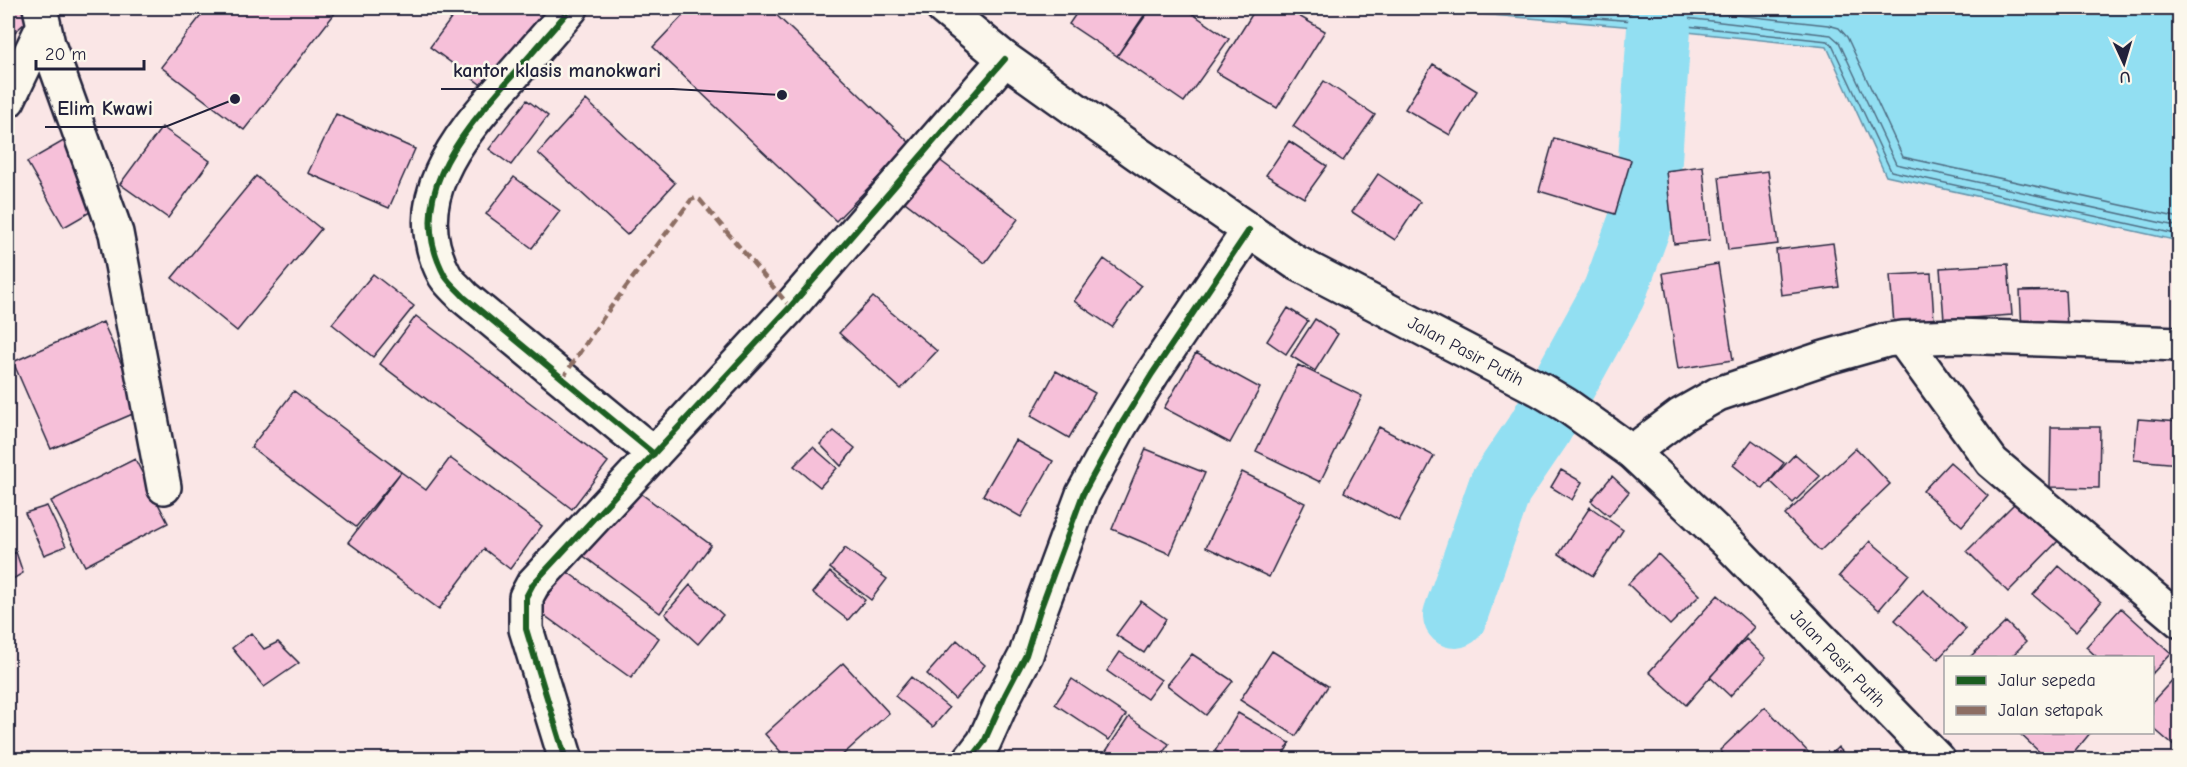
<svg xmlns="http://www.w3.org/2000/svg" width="2187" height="767" viewBox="0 0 2187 767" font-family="'Comic Neue',sans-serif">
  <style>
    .water { fill: #92dff2; stroke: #6593a9; stroke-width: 1.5 }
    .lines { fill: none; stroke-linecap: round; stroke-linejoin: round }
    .shore { stroke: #4f6e84; stroke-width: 1.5 }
    .river { stroke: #92dff2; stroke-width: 64 }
    .building { fill: #f6c0d9; stroke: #22223b; stroke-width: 1.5 }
    .street-casing { stroke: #22223b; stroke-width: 38 }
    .secondary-casing { stroke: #22223b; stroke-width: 38 }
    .street { stroke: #fbf7ec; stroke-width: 33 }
    .secondary { stroke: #fbf7ec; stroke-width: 33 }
    .quiet { stroke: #8d6e63; stroke-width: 4.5; stroke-dasharray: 9 4.5; stroke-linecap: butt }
    .cycleway-casing { stroke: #fbf7ec; stroke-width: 10 }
    .cycleway { stroke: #1b5e20; stroke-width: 6 }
    .labels { text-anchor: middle; stroke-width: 5; stroke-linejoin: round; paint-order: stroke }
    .street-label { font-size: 18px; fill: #22223b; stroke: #fbf7ec }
    .leader { fill: none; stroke: #22223b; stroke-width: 2 }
    .callout-dot { fill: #22223b; stroke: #fbf7ec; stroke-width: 2 }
    .callout-label { font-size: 20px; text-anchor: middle; font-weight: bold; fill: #22223b; stroke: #fbf7ec; stroke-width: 5; stroke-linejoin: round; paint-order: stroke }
  </style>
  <rect width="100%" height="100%" fill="#fae6e6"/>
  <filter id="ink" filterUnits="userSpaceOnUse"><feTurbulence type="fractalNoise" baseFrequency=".0167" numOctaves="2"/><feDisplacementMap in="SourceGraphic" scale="12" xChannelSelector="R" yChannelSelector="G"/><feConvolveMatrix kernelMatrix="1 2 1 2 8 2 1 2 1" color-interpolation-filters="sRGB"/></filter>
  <g filter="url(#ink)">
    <path class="water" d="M1408,8H2179V241L1886,176L1827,47L1659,29Z"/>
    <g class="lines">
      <path class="shore" d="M1471,8L1659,23L1828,41L1832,45L1891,171L2180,235
        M1563,8L1660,15L1831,35L1839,42L1896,164L2180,227
        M1670,8L1828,25L1839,28L1847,37L1903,157L2180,218"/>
      <path class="river" d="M1455,616L1500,487L1540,428L1614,293L1647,203L1659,29"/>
    </g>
    <path class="building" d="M8,8H28L34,15L8,38Z
      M207,8H339L244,130L161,67Z
      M459,8H560L495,95L430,47Z
      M690,8H769L911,144L836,221L653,47Z
      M1080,8H1149L1117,56L1069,24Z
      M1151,8H1184L1229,39L1184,102L1117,56Z
      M1256,8H1285L1325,31L1277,108L1216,72Z
      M1433,64L1477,91L1450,135L1405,109Z
      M1324,81L1375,115L1343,161L1293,126Z
      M527,100L548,116L511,165L489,149Z
      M586,100L675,183L627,235L538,153Z
      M336,114L415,149L389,208L308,173Z
      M162,127L210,161L168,218L120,184Z
      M1554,138L1631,160L1615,214L1539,191Z
      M67,139L104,204L64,227L27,162Z
      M1289,141L1327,166L1304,198L1266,175Z
      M934,156L1018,219L985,263L901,199Z
      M1703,166L1710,240L1674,244L1666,171Z
      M1768,171L1778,244L1728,250L1719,177Z
      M1378,174L1420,202L1395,240L1352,212Z
      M256,176L321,229L237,331L172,278Z
      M514,177L560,211L532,248L486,214Z
      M8,226L15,240L8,243Z
      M1833,243L1839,287L1781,295L1776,250Z
      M1104,259L1141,286L1112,327L1074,301Z
      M1718,264L1733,360L1678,369L1663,273Z
      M2008,264L2012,315L1944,320L1940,268Z
      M1931,273L1934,321L1894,324L1890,275Z
      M373,274L414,306L373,357L332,324Z
      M2065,290L2067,329L2022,330L2020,291Z
      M873,297L937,351L901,389L839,333Z
      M1288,308L1308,321L1286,354L1267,341Z
      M416,316L608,462L572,509L380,364Z
      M1315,319L1338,334L1315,371L1291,356Z
      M103,322L142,410L51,449L13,362Z
      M1196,353L1260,388L1230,443L1164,408Z
      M1298,365L1362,396L1320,482L1256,451Z
      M1056,371L1095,393L1069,438L1031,416Z
      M294,391L401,472L356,527L251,447Z
      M2138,419L2180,422V464L2134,460Z
      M1379,427L1434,456L1399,521L1344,492Z
      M2051,427H2100L2099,488L2050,487Z
      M834,431L855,448L841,466L820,444Z
      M1015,440L1053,461L1021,517L983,495Z
      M1752,440L1784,463L1763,489L1733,465Z
      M813,447L837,468L820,487L794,466Z
      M1856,448L1890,484L1820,551L1785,515Z
      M1146,449L1205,473L1170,554L1112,529Z
      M1795,454L1820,476L1793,503L1770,481Z
      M450,458L542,526L510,569L484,549L439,609L348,542L401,472L426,490Z
      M135,459L168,523L85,566L51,501Z
      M1950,462L1988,496L1962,526L1923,491Z
      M1561,470L1582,482L1572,500L1551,487Z
      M1242,472L1305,503L1269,577L1206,547Z
      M1612,476L1629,492L1609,516L1591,501Z
      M632,487L711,545L660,613L581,554Z
      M2017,501L2058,541L2008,592L1967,551Z
      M47,506L66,546L44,555L25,513Z
      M1590,507L1623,530L1593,576L1559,554Z
      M1870,541L1909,574L1879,610L1839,576Z
      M845,548L887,579L871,600L830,568Z
      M16,552L23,573L8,582V557Z
      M1658,554L1700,595L1670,625L1628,584Z
      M2059,566L2101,602L2076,631L2033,595Z
      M566,571L659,638L631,678L537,610Z
      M830,572L865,600L848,620L813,593Z
      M690,585L723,615L698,644L665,614Z
      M1923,590L1966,629L1938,659L1895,620Z
      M1718,595L1754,627L1686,705L1649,672Z
      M1141,601L1166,619L1144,653L1116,635Z
      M2121,608L2171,653L2152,674V658H2098L2086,647Z
      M2006,622L2026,642L2010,658H1969Z
      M251,633L264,649L278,642L299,663L264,687L232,648Z
      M1746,639L1766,658L1730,696L1710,677Z
      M957,640L985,665L955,699L927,674Z
      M1272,651L1328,686L1296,736L1240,700Z
      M1120,652L1161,680L1147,699L1107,671Z
      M1192,654L1233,681L1206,715L1167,685Z
      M843,663L889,713L837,760H788L765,734Z
      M2179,673L2180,742L2175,747L2152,727V702Z
      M911,677L949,708L933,727L895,696Z
      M1072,679L1126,715L1109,740L1055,704Z
      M1765,707L1813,757L1811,760H1728L1720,750Z
      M1238,713L1290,743L1280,760H1229L1215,751Z
      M1129,717L1169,744L1158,760H1100Z
      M2018,732H2091L2068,760H2048Z
      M1838,747L1850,760H1825Z"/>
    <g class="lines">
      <defs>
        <path id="street" d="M40,8L48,44L116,233L164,487
          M571,8C549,34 527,59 505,84C457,139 404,201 445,276C450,284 458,290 464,297L654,454
          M8,100L43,27
          M1902,338L1992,462L2180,621
          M1632,452L1681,415L1718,394L1824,358L1887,340L1902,338L1957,336L2180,344
          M566,760L526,629V597L533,584L790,307L1005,59
          M970,760L984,742L1005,695L1026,655L1039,613L1083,494L1120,426L1152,374L1249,230"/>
        <path id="secondary" d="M943,8L1005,59L1138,154L1295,262L1541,390L1566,405L1632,452L1728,543L1938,760"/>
      </defs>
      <use href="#street" class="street-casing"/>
      <use href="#secondary" class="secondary-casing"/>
      <use href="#street" class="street"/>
      <use href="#secondary" class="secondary"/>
      <path class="quiet" d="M562,379L605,315L691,200L696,198L700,200L790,307"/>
      <defs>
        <path id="cycleway" d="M571,8C549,34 527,59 505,84C457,139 404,201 445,276C450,284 458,290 464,297L654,454
          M566,760L526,629V597L533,584L790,307L1005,59
          M970,760L984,742L1005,695L1026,655L1039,613L1083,494L1120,426L1152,374L1249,230"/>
      </defs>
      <use href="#cycleway" class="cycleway-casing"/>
      <use href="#cycleway" class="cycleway"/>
    </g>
  </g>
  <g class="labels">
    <g class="street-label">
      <text transform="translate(1466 351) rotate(28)" y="6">Jalan Pasir Putih</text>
      <text transform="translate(1838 658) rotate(46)" y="6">Jalan Pasir Putih</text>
    </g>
  </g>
  <path class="leader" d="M782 95L673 89H441M235 99L165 127H45"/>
  <g class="callout-dot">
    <circle cx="782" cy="95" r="6"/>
    <circle cx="235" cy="99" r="6"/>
  </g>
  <g class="callout-label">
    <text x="557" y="77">kantor klasis manokwari</text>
    <text x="105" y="115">Elim Kwawi</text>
  </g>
  <rect width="2187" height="767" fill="none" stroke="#fbf7ec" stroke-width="30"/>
  <rect x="15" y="15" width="2157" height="737" fill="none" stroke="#22223b" stroke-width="2" filter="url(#ink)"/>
  <rect x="1944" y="656" width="210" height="78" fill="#fbf7ec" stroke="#a4a2a5" stroke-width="1.5"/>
  <rect x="1956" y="676" width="30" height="9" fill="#1b5e20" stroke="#a4a2a5" stroke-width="1.5"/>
  <text x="1998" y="686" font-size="18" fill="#22223b">Jalur sepeda</text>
  <rect x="1956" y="706" width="30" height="9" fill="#8d6e63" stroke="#a4a2a5" stroke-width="1.5"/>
  <text x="1998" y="716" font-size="18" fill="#22223b">Jalan setapak</text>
  <g transform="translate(2124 63) rotate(176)" stroke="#fbf7ec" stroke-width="4.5" paint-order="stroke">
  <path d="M0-4.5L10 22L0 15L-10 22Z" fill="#22223b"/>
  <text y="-9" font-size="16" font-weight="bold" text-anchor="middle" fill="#22223b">U</text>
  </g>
  <path d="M36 60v9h108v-9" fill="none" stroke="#22223b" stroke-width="3"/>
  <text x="45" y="60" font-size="18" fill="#22223b" stroke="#fbf7ec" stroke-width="4.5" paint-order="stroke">20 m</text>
</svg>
